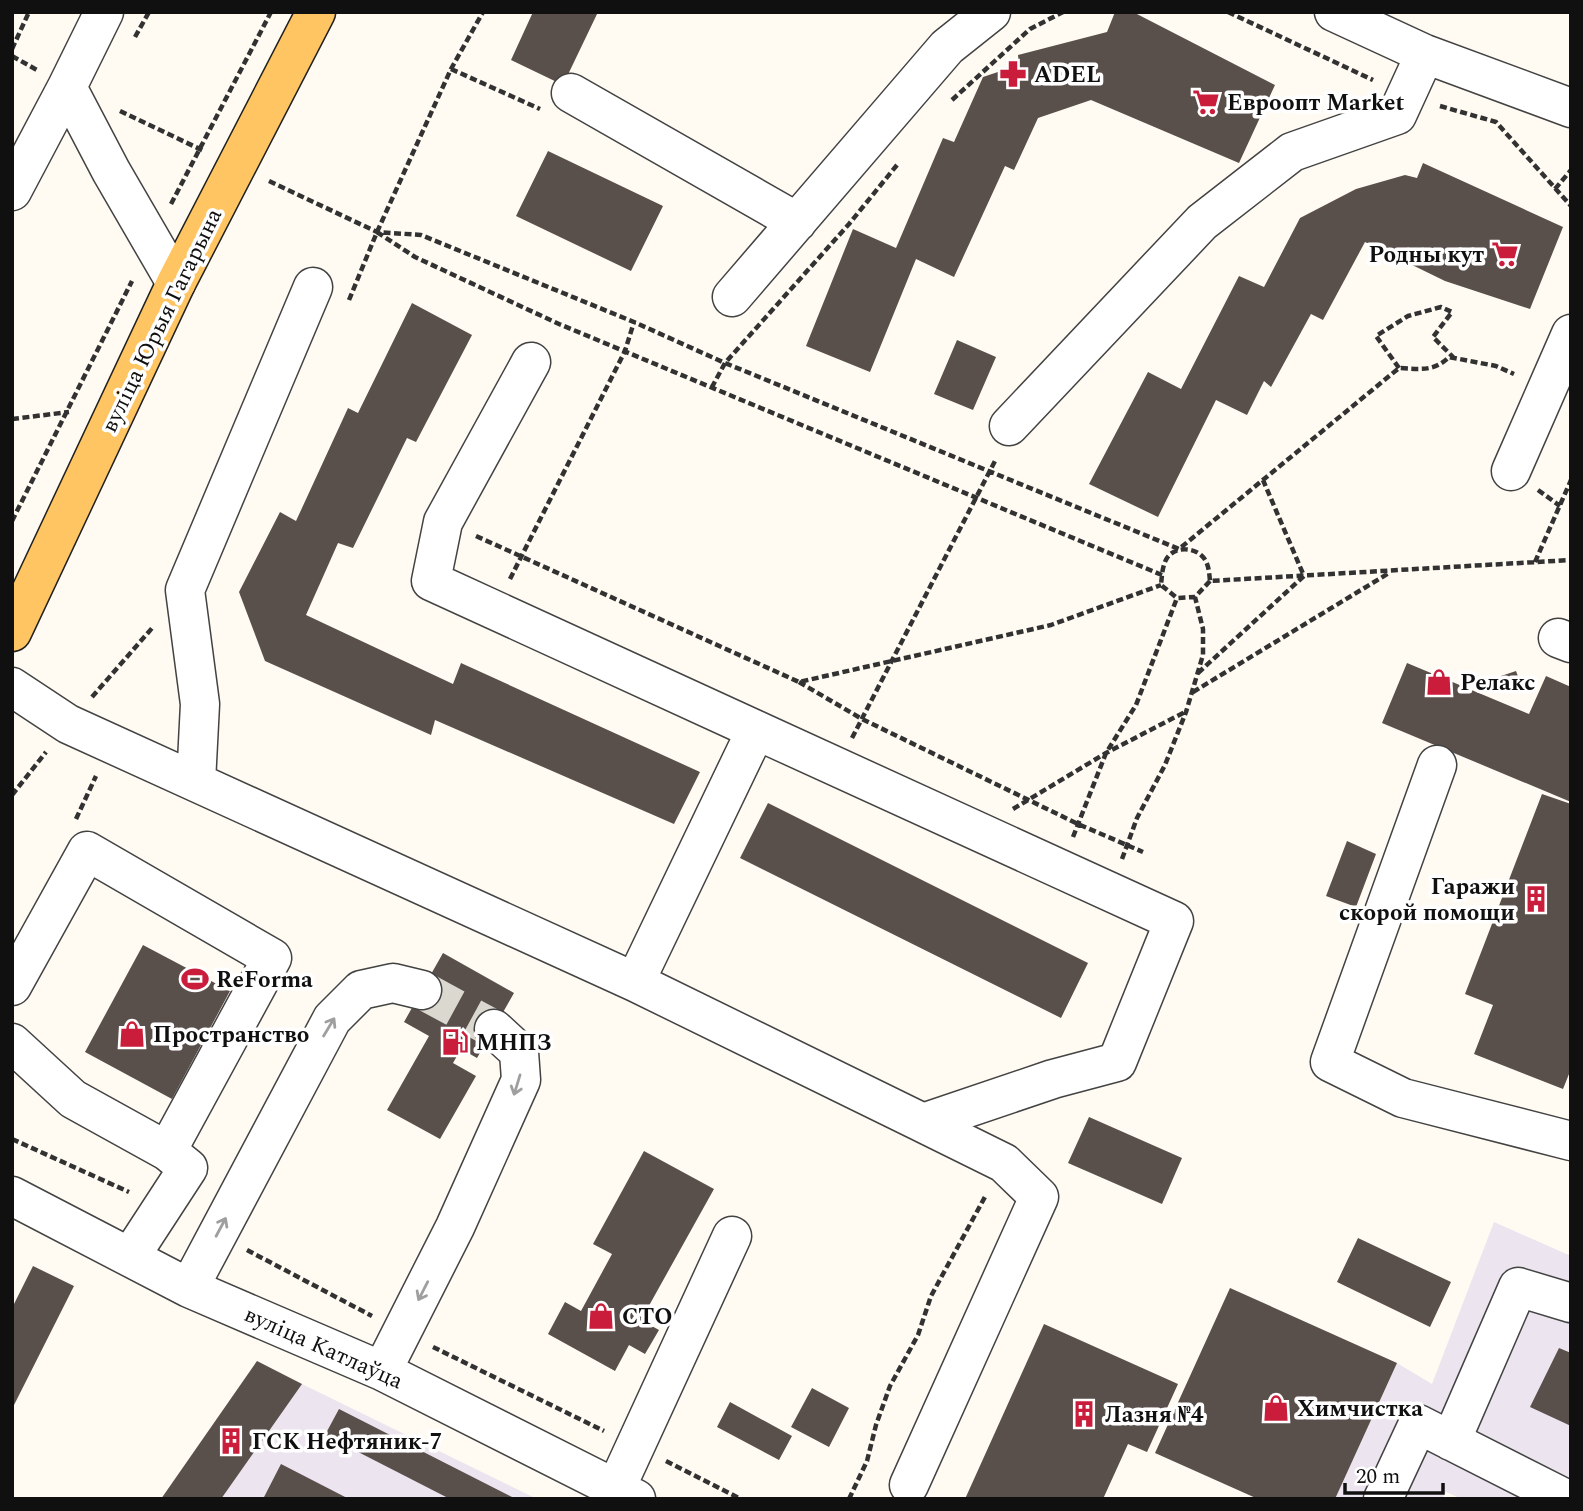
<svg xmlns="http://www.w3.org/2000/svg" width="1583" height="1511" viewBox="0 0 1583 1511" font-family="Spectral,serif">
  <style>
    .industrial { fill: #ece4ee }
    .building { fill: #594f4b }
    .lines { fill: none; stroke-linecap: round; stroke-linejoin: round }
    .minor-tunnel { stroke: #dbd8d0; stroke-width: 38; stroke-dasharray: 38 19; stroke-linecap: butt }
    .minor-casing { stroke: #434343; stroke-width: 41 }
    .major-casing { stroke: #212121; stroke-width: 41 }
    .path { stroke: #323232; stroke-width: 4.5; stroke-dasharray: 7 3.5; stroke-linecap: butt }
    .minor { stroke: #fff; stroke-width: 38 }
    .major { stroke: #ffc562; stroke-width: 38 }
    .oneway { stroke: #9f9f9f }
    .labels { text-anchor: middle; stroke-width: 7; stroke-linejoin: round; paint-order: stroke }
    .poi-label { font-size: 23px; font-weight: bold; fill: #101010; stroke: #fff; text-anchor: start }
    .street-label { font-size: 23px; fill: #101010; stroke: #fff }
  </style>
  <rect width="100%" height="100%" fill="#fffbf2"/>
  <path class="industrial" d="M1494,1222L1571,1256V1499H1462L1446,1492L1442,1499H1335L1397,1363L1432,1384Z
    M257,1361L302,1384L537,1499H161Z"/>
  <path class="building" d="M533,12H598L563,85L511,60Z
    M1115,12H1133L1275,85L1239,163L1091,100L1038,118L1014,170L1005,166L954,277L916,259L870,372L806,346L853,229L896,248L943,138L954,142L983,77L1019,65L1018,55L1107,32Z
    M548,151L663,206L631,271L516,216Z
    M1423,163L1563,227L1530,309L1445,281L1365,242L1323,320L1311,314L1271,387L1264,381L1247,415L1216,400L1158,517L1089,484L1148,372L1181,389L1239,276L1264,287L1300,218L1356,189L1405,175L1417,178Z
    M412,303L472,335L416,442L407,438L353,548L338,543L306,615L453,684L461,663L700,772L674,824L435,720L431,735L265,661L239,592L280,512L296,521L348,408L358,413Z
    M957,340L996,357L973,410L934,394Z
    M1407,663L1529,714L1546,676L1571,687V802L1382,723Z
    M1516,671L1519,679L1501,686L1498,677Z
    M1542,794L1571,804V1069L1563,1089L1474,1054L1493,1005L1465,994Z
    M768,803L1088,963L1061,1018L740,858Z
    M1347,841L1376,854L1356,907L1326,896Z
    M143,945L230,991L172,1099L85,1052Z
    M443,953L514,993L477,1058L461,1049L453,1063L476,1076L440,1139L387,1110L429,1036L404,1022Z
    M1089,1117L1182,1158L1162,1204L1068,1163Z
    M644,1151L714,1189L641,1320L659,1330L645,1354L629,1345L615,1371L548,1334L565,1302L581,1311L612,1254L593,1244Z
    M1358,1238L1451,1282L1430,1327L1337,1282Z
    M33,1266L74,1286L12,1409V1308Z
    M1230,1288L1397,1363L1335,1499H1258L1155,1453Z
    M1044,1324L1178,1384L1147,1452L1128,1444L1103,1499H965Z
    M1559,1348L1571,1353V1426L1530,1407Z
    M257,1361L302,1384L221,1499H161Z
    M812,1388L849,1408L829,1447L791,1427Z
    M730,1402L792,1436L779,1460L717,1427Z
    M339,1409L516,1499H450L325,1435Z
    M281,1464L349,1499H263Z"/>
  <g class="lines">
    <path class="minor-tunnel" d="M422,990L494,1029"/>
    <defs>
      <path id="minor" d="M104,12L67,87L111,171L176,283
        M1334,12L1425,54L1571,108
        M571,93L797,222
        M12,191L67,87
        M732,297L947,47L991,12
        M1009,426L1202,222L1292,152L1397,115L1425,54
        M1511,471L1571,334
        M1558,638L1571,643
        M12,687L68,724L635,982L756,730L431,581L443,522L531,362
        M1437,765L1330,1062L1403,1098L1571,1141
        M196,782L200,704L185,590L313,287
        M635,982L923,1123L1053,1079L1117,1062L1174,921L756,730
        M12,986L87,851L272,958L167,1151
        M12,1043L73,1099L167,1151L188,1168L130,1257
        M12,1196L189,1288L382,1371L636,1499
        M189,1288L332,1019L361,990L393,983L422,990
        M382,1371L455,1227L521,1080L519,1052L494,1029
        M1451,1441L1518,1287L1571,1303
        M909,1485L1039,1197L1004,1163L923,1123
        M616,1488L732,1236
        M1383,1499L1418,1424L1566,1499"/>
      <path id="major" d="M12,632L176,283L316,12"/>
    </defs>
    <use href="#minor" class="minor-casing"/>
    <use href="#major" class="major-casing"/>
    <path class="path" d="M1228,12L1373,80
      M135,37L149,12
      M12,49L29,12
      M12,56L37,70
      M451,69L540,109
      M952,100L1030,29L1063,12
      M1440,106L1496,122L1571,206
      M120,111L204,151
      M897,165L849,224L725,363L1179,549L1399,368C1420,369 1434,372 1449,357L1496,366L1514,374
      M269,181L377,232L421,235L634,322L725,363L712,387
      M1555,189L1571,170
      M171,204L271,12
      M377,232L415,257L559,324L1162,575
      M349,300L377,232L451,69L483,12
      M1399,368L1376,336L1408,316L1441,307L1452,312L1433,337L1454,358
      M12,419L69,412
      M1538,490L1560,506
      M12,521L132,281
      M476,536L799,682L1051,625L1161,585
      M1535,562L1571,480
      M510,579L625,351L634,322
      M1210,581L1195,597L1177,598L1161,585C1162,576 1162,566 1167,558C1174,547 1192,547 1201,555C1209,562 1209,572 1210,581L1571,560
      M1198,673L1304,576L1263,480
      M799,682L862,719L1078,824L1143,852
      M1193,692L1389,573
      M92,697L153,627
      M852,738L996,459
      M12,795L46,752
      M1013,809L1106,753L1185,712
      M76,819L96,776
      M1073,837L1106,753L1136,705L1177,598
      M1122,859L1137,818L1165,765L1186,712L1203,655V629L1195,597
      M12,1139L129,1192
      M247,1250L372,1316
      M433,1347L604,1431
      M666,1461L741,1499
      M849,1499L867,1461L876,1425L890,1386L918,1335L931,1296L986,1195"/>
    <use href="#minor" class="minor"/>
    <use href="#major" class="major"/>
  </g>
  <defs><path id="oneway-shaft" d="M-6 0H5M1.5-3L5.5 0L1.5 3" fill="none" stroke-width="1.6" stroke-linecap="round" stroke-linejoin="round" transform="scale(1.75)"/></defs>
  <g class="oneway">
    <use href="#oneway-shaft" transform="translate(329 1027) rotate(-59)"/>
    <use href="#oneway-shaft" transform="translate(517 1085) rotate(107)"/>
    <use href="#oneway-shaft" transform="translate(221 1227) rotate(-62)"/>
    <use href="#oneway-shaft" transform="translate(423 1291) rotate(117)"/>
  </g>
  <defs>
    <symbol id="pharmacy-bare" viewBox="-9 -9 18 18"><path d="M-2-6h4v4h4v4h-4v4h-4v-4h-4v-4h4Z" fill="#ca1d3b" stroke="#fff" stroke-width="2.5" paint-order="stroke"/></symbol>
    <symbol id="supermarket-bare" viewBox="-9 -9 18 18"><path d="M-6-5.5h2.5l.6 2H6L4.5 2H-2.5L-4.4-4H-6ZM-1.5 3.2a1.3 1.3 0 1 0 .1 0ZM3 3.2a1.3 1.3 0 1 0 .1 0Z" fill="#ca1d3b" stroke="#fff" stroke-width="2.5" paint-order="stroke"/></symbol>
    <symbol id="shop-bare" viewBox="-9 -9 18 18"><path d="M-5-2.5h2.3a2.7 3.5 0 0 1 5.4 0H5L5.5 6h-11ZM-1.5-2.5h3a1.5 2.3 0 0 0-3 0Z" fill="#ca1d3b" stroke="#fff" stroke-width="2.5" paint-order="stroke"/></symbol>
    <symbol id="building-bare" viewBox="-9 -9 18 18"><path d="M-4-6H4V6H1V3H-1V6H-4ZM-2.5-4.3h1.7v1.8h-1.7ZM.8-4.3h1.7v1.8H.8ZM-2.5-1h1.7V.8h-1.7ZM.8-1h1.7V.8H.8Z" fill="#ca1d3b" stroke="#fff" stroke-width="2.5" paint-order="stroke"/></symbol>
    <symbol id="stadium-bare" viewBox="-9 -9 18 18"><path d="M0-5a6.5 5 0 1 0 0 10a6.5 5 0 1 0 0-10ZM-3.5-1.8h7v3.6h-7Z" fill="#ca1d3b" stroke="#fff" stroke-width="2.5" paint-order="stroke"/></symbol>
    <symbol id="fuel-bare" viewBox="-9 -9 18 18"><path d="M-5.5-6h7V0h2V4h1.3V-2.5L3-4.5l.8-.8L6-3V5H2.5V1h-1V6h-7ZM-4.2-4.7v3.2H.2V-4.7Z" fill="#ca1d3b" stroke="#fff" stroke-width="2.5" paint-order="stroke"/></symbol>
  </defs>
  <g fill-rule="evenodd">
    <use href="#pharmacy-bare" x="994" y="55" width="38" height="38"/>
    <use href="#supermarket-bare" x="1187" y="83" width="38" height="38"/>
    <use href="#supermarket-bare" x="1486" y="235" width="38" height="38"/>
    <use href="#shop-bare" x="1420" y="663" width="38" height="38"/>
    <use href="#building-bare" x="1517" y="880" width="38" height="38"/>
    <use href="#stadium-bare" x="176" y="960" width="38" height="38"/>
    <use href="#shop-bare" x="113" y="1015" width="38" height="38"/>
    <use href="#fuel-bare" x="436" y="1023" width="38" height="38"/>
    <use href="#shop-bare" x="582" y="1297" width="38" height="38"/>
    <use href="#shop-bare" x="1257" y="1389" width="38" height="38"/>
    <use href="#building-bare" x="1065" y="1395" width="38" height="38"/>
    <use href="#building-bare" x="212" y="1422" width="38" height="38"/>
  </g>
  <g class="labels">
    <g class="poi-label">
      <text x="1034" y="82">ADEL</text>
      <text x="1227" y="110">Евроопт Market</text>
      <text x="1484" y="262" text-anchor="end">Родны кут</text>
      <text x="1460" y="690">Релакс</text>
      <text x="1515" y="894" text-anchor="end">Гаражи<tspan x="1515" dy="26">скорой помощи</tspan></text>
      <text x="216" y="987">ReForma</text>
      <text x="153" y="1042">Пространство</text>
      <text x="476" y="1050">МНПЗ</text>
      <text x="622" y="1324">СТО</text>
      <text x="1297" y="1416">Химчистка</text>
      <text x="1105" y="1422">Лазня №4</text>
      <text x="252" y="1449">ГСК Нефтяник-7</text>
    </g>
    <g class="street-label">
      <text transform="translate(161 320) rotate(-64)" y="8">вуліца Юрыя Гагарына</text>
      <text transform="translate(324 1347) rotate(24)" y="8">вуліца Катлаўца</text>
    </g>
  </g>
  <rect width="1583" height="1511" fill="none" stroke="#101010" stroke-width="28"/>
  <path d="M1345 1483v10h98v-10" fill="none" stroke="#101010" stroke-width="3.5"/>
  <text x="1356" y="1483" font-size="21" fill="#101010" stroke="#ffffff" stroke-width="5" paint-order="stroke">20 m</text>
</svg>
